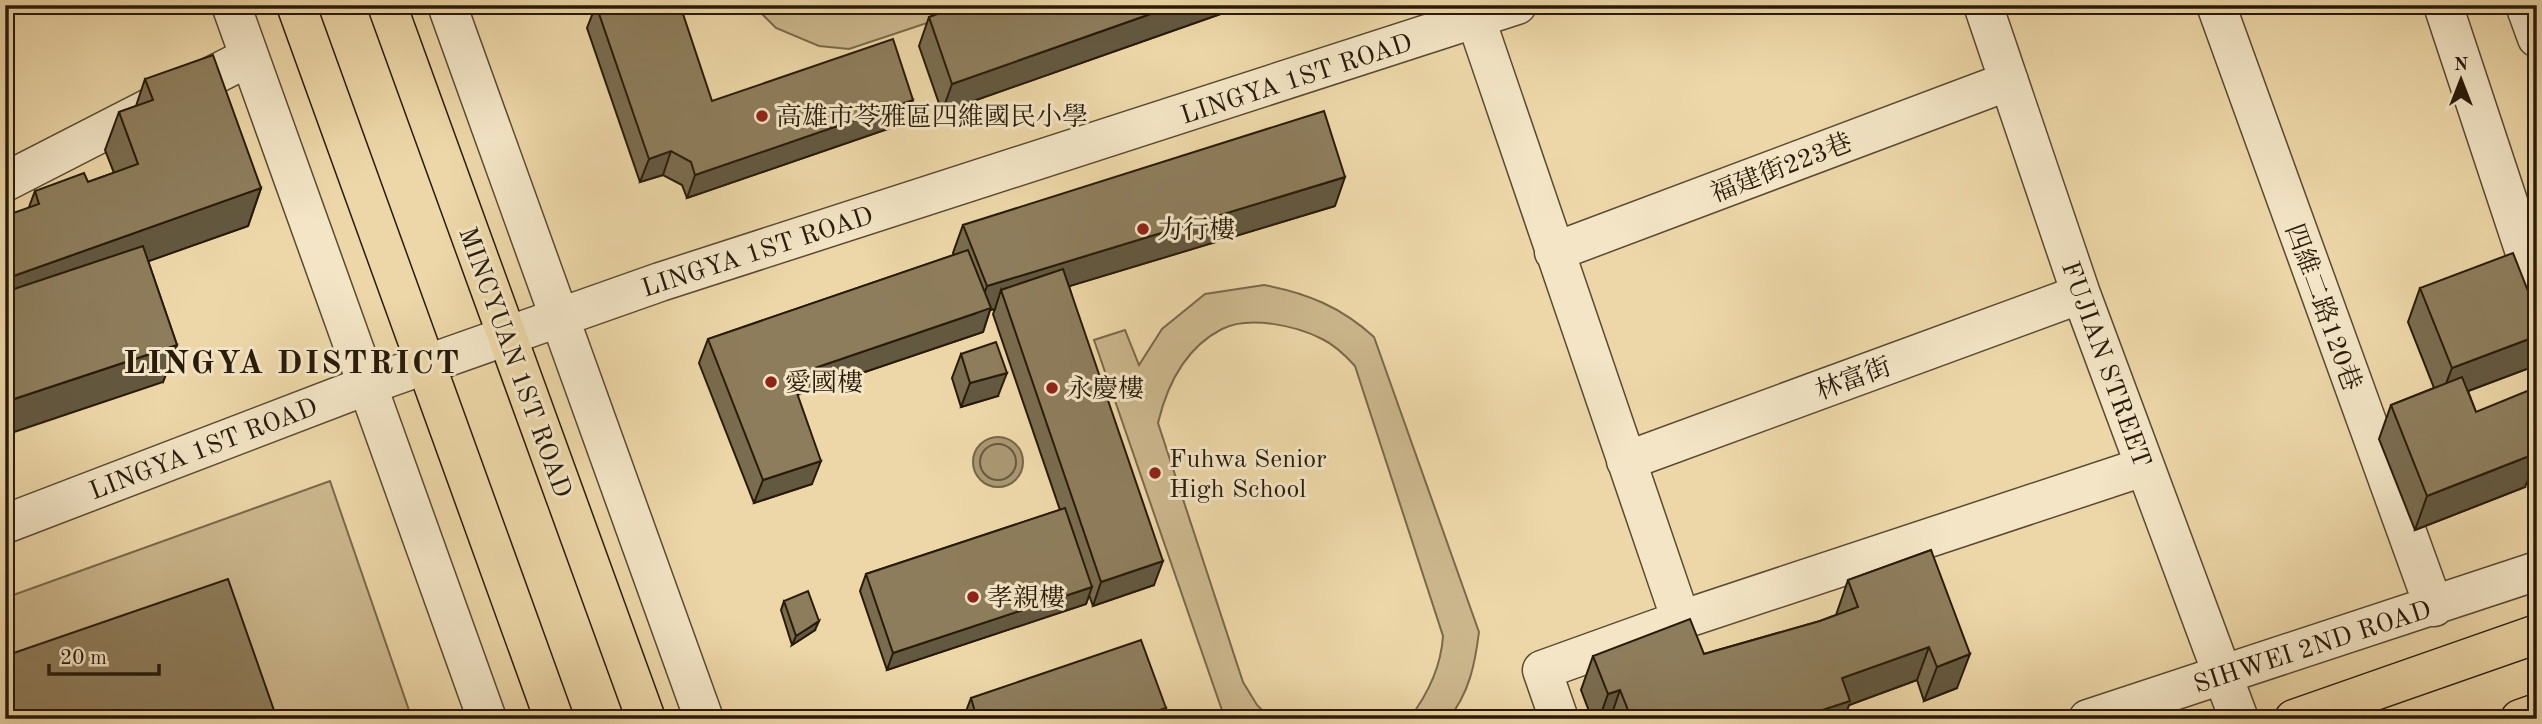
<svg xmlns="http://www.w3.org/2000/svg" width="2542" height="724" viewBox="0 0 2542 724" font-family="'Old Standard TT','Noto Serif TC',serif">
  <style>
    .green { fill: #ccb78d; stroke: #7a694b; stroke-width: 2 }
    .water { fill: #aa9772; stroke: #766548; stroke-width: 2 }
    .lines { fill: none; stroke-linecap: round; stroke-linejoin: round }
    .shore { stroke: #69593e; stroke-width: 2 }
    .minor-casing { stroke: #594a31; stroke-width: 41 }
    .major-casing { stroke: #281b09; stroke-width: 41 }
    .minor { stroke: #f3e5c6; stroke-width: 38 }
    .major { stroke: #edd7a8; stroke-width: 38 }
    .wall { fill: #7a6c4f; stroke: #281b09; stroke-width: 2 }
    .shaded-wall { fill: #635840; stroke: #281b09; stroke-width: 2 }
    .building { fill: #8e7d5c; stroke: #281b09; stroke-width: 2 }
    .poi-dot { fill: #8f2418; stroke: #f3e5c6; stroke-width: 2.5 }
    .labels { text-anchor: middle; stroke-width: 6; stroke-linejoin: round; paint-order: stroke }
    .street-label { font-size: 26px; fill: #281b09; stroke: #f3e5c6 }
    .poi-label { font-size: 26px; fill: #281b09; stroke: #f3e5c6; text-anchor: start }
    .district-label { font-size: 33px; font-weight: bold; letter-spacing: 2px; fill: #281b09; stroke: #f3e5c6 }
  </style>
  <rect width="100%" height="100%" fill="#edd7a8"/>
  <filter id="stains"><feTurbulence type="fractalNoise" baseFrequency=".00286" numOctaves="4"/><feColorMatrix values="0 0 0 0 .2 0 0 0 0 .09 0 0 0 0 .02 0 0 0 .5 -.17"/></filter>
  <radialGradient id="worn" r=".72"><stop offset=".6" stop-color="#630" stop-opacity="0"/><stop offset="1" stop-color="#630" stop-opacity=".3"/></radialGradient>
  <path class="green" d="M753,5H981L849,49L819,46L776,28Z
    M1264,285C1307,293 1341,307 1374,337L1479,632C1475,664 1469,694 1448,719H1409C1428,694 1441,668 1443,636L1355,366C1345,355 1335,345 1322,339C1297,326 1249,315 1222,329C1185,348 1167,385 1158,423L1243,682L1257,705L1271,719H1225L1094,340L1125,330L1139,365L1162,329L1205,294Z
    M330,481L412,719H5V598Z"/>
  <path class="water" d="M973 462a25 25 0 1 1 50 0a25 25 0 1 1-50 0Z"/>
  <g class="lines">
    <path class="shore" d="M980 462a18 18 0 1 1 36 0a18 18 0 1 1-36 0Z"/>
    <defs>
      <path id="minor" d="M231,5L487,719
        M447,5L704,719
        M1471,5L1681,620
        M1983,5L2081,294L2239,719
        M2216,5L2434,607
        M2443,5L2537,289
        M2525,5L2537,38
        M5,182L249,57
        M1554,252L2009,81
        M1626,461L2081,294
        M5,524L368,385L660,282L1517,5
        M1559,719L1542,670L1681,620L2143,467
        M2088,719L2537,571"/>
      <path id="major" d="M296,5L554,719
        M387,5L646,719
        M2294,719L2537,634
        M2520,719L2537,713"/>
    </defs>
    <use href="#minor" class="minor-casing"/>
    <use href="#major" class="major-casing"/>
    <use href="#minor" class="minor"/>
    <use href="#major" class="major"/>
  </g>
  <path class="wall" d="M596,5L712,101L905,123L687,198L682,185L663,175L640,182L587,28Z
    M963,5H1246L942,112L919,46L929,17Z
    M145,79L261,188L248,226L148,261L177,345L163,382L29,207L35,191L88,182L114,173L105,150L119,112L136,106Z
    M1335,206L1069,286L1154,585L1093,606L1089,595L1086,604L887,670L860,591L866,574L1060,510L993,314L995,309L990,310L983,332L797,395L812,484L754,503L699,363L708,339L954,255L953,253L963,225Z
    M2420,288L2537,314V353L2532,367L2468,391L2476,412L2525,487L2415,530L2379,439L2391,405L2434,388L2408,322Z
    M961,354L998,396L961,407L952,378Z
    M1931,550L1957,688L1924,701L1917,680L1849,705L1844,719H1592L1581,690L1593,656L1704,654L1820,621L1836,615L1848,580Z
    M784,601L815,630L792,645L781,610Z
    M971,698L1162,719H963Z"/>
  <path class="shaded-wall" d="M1176,5H1246L942,112L952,84Z
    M913,100L905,123L687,198L695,175Z
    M671,151L663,175L640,182L649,159Z
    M1345,177L1335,206L1007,305L1001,290L995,309L990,310L983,332L782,400L791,376L977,313L987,286Z
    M261,188L248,226L5,312V279Z
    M2537,336V353L2532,367L2439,402L2452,368Z
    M177,345L163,382L5,435V402Z
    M1007,373L998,396L961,407L970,383Z
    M2537,453V459L2525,487L2415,530L2427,496Z
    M821,461L812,484L754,503L763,480Z
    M1163,561L1154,585L1093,606L1101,582Z
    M1092,587L1086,604L887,670L893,653Z
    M819,621L815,630L792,645L796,636Z
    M1929,647L1917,680L1849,705L1844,719H1795L1842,678Z
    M1970,654L1957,688L1924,701L1937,667Z
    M1620,690L1610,719H1599L1608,694Z
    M1166,708L1162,719H1132Z
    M1738,710L1735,719H1716Z"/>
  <path class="building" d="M596,5H680L712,101L893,39L913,100L695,175L691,162L671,151L649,159Z
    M963,5H1176L952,84L929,17Z
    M213,55L261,188L5,279V216L39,204L35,191L84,173L88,182L138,164L119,112L153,100L145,79Z
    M1324,111L1345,177L987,286L963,225Z
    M143,246L177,345L5,402V292Z
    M968,250L991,308L791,376L821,461L763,480L708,339Z
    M2513,253L2537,314V336L2452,368L2420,288Z
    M1063,269L1163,561L1101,582L1001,290Z
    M996,342L1007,373L970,383L961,354Z
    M2462,377L2476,412L2537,387V453L2427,496L2391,405Z
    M1065,508L1092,587L893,653L866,574Z
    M1931,550L1970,654L1937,667L1929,647L1842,678L1850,701L1795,719H1744L1738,710L1716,719H1622L1620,714L1628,710L1620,690L1608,694L1593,656L1690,619L1704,654L1820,621L1858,607L1848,580Z
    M228,579L277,719H5V656Z
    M808,591L819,621L796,636L784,601Z
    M1141,640L1166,708L1132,719H977L971,698Z
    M889,712L891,719H869Z"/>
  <g class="poi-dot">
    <circle cx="762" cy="116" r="7"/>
    <circle cx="1143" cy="229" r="7"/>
    <circle cx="771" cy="382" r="7"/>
    <circle cx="1052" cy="388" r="7"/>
    <circle cx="1155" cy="473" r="7"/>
    <circle cx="973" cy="597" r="7"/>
  </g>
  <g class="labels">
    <g class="street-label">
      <text transform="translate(1296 78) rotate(-18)" y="9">LINGYA 1ST ROAD</text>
      <text transform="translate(1781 167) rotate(-21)" y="9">福建街223巷</text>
      <text transform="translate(757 251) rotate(-18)" y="9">LINGYA 1ST ROAD</text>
      <text transform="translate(2324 307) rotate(70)" y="9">四維二路120巷</text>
      <text transform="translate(516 362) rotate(70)" y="9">MINCYUAN 1ST ROAD</text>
      <text transform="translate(2107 364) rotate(70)" y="9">FUJIAN STREET</text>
      <text transform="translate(1853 378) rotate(-20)" y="9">林富街</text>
      <text transform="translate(203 448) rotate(-21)" y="9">LINGYA 1ST ROAD</text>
      <text transform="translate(2312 646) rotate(-18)" y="9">SIHWEI 2ND ROAD</text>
    </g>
    <g class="poi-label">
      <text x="776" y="125">高雄市苓雅區四維國民小學</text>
      <text x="1157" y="238">力行樓</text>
      <text x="785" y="391">愛國樓</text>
      <text x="1066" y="397">永慶樓</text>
      <text x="1169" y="467">Fuhwa Senior<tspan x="1169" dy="30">High School</tspan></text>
      <text x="987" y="606">孝親樓</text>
    </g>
    <g class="district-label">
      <text x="292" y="373">LINGYA DISTRICT</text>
    </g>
  </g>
  <rect width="2542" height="724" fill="none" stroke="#edd7a8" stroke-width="28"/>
  <rect x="7" y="7" width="2528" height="710" fill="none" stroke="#281b09" stroke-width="3.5"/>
  <rect x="14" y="14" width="2514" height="696" fill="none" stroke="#281b09" stroke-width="2"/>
  <g transform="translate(2461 80)" stroke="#f3e5c6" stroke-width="5" paint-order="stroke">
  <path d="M0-5L12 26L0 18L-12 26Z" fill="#281b09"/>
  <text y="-10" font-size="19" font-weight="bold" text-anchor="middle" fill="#281b09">N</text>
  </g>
  <path d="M49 664v10h110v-10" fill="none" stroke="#281b09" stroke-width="3.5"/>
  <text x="60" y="664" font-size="21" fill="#281b09" stroke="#f3e5c6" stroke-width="5" paint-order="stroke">20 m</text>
  <rect width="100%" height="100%" filter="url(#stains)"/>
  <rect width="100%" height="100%" fill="url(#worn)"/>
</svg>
